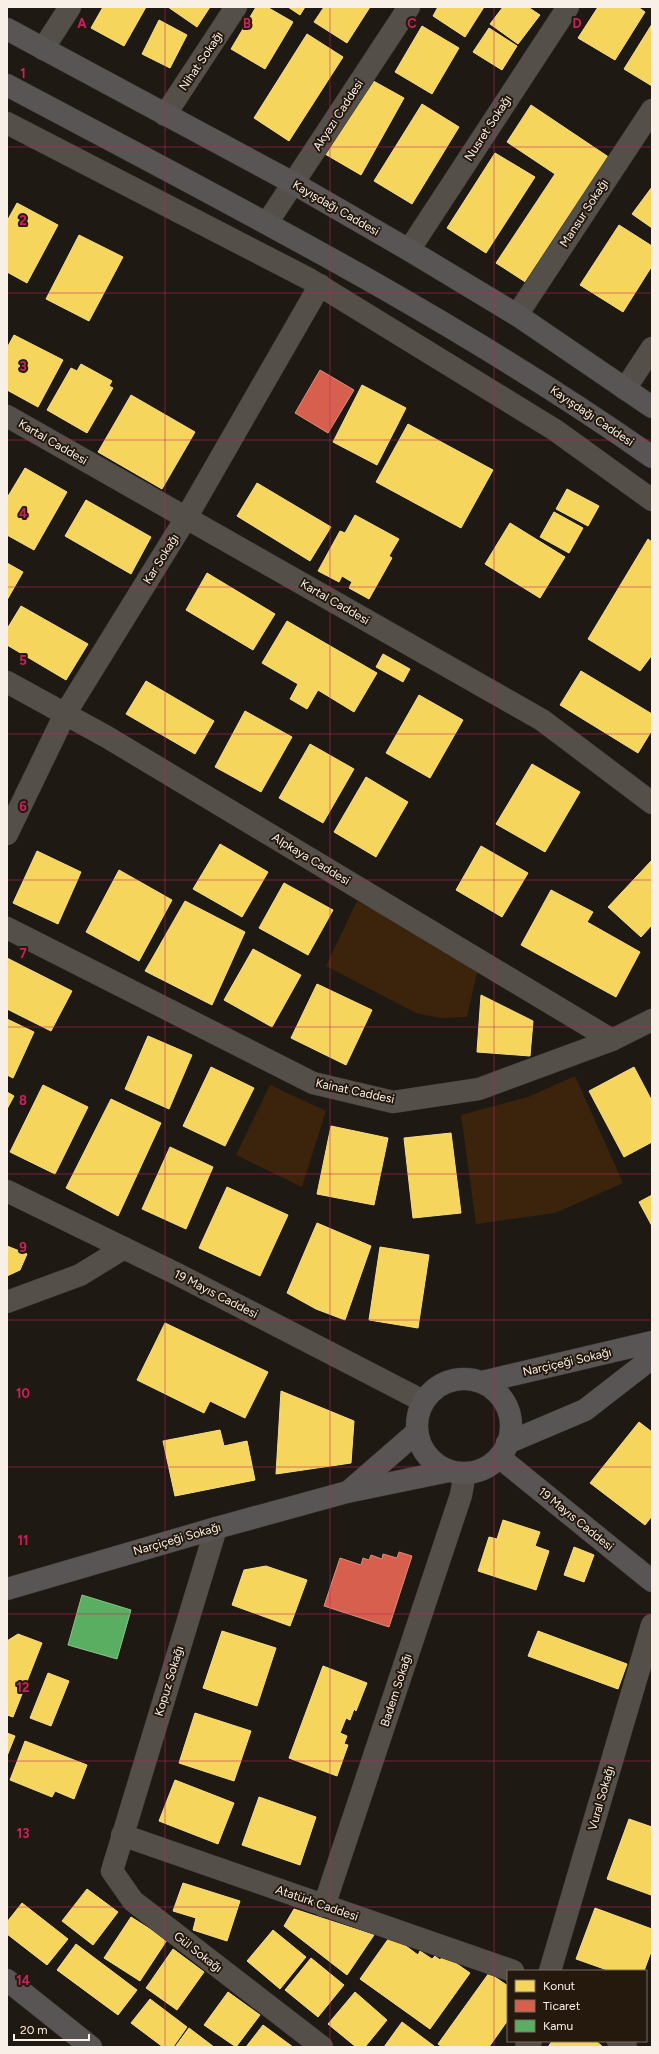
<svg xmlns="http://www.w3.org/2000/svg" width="659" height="2054" viewBox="0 0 659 2054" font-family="Figtree,sans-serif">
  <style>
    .green { fill: #3c240c }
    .homes { fill: #f6d55c; stroke: #f7dd86 }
    .shops { fill: #d6604d; stroke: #e08b7b }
    .public { fill: #5aae61; stroke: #89c289 }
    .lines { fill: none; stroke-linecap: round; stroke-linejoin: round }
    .minor-casing { stroke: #38332e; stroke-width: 23 }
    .major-casing { stroke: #38332e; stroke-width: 23 }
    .minor { stroke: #554f4a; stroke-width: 22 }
    .major { stroke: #5a5555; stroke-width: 22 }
    .grid { fill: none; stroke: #c52362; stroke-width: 1; stroke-opacity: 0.55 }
    .labels { text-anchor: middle; stroke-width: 4; stroke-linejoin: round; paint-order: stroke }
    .street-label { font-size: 12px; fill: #f8efe7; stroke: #25190d }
    .grid-label { font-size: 13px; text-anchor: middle; font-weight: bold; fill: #c52362; stroke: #25190d; stroke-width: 4; stroke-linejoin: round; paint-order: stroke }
  </style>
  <rect width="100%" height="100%" fill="#1f1913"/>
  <path class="green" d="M357,901L479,964L467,1017L440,1018L416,1013L326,966Z
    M575,1076L623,1183L555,1213L476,1224L461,1115L528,1097Z
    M270,1085L326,1111L302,1187L236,1155Z"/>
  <path class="homes" d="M103,7H146L124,46L91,28Z
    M168,7H210L197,27Z
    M256,7H267L293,22L265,69L231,49Z
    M288,7H305L300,15Z
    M324,7H370L347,43L314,22Z
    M438,7H484L465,37L433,16Z
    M503,7H528L540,15L518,44L490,24Z
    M598,7H638L645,12L615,60L578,38Z
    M159,20L187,35L170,68L142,54Z
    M652,24V86L624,69Z
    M422,26L459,48L432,94L395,72Z
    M489,28L517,46L502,70L473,52Z
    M307,34L343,57L289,141L254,118Z
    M368,78L404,98L361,175L325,154Z
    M422,104L459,127L412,204L374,181Z
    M531,105L613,160L530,285L496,263L555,174L507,142Z
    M495,153L535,177L486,253L447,228Z
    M652,187V228L632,214Z
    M17,203L58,225L27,283L7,272V221Z
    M619,225L652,246V266L623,312L580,285Z
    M79,235L123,257L89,321L46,299Z
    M14,335L63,360L38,407L7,390V348Z
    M81,364L112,381L109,386L113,388L87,433L47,410L71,368L77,371Z
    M362,385L406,408L377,465L333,442Z
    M131,395L195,432L162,489L98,452Z
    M408,424L493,470L461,528L376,482Z
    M25,468L67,492L34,550L7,535V498Z
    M257,483L331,527L310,561L237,516Z
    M567,489L599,506L588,526L556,509Z
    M86,500L151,537L131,574L65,536Z
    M554,512L583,528L569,553L540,537Z
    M355,515L399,539L389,556L392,558L369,599L349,588L352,582L342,576L339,582L318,571L340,531L345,533Z
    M510,523L565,557L540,598L485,564Z
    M648,539L652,542V655L640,671L588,639Z
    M7,563L23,572L7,600Z
    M207,573L275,614L253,650L186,610Z
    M21,606L88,644L66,680L7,645V629Z
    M287,621L377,673L354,712L318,690L307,709L290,699L298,684L262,663Z
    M383,654L410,669L403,682L376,667Z
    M581,671L652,714V730L638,753L560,705Z
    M146,681L214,721L195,754L126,714Z
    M419,695L463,720L430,778L386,753Z
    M245,711L292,737L261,792L215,767Z
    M310,744L354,769L323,823L279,798Z
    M532,764L580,792L545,852L496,824Z
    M366,777L408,802L376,857L334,832Z
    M220,844L268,872L242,917L193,889Z
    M481,846L528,873L502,917L456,890Z
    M37,851L81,872L58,924L13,903Z
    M652,860V925L641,937L608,907Z
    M119,870L172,900L139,961L86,932Z
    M284,883L333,910L308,955L259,928Z
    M551,890L593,912L587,922L640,952L616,997L521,945Z
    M185,901L245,932L212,1005L145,971Z
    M253,949L301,975L272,1027L224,1000Z
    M7,958L72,991L51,1031L7,1009Z
    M317,984L372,1010L346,1065L291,1038Z
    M481,995L533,1021L530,1056L477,1052Z
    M7,1019L34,1032L13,1078L7,1075Z
    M148,1036L192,1055L169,1109L125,1089Z
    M211,1067L254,1088L225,1146L183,1126Z
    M634,1067L652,1101V1142L624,1157L589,1091Z
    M43,1085L88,1107L55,1174L10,1152Z
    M7,1092L14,1096L7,1109Z
    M111,1099L161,1123L118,1216L66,1188Z
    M331,1126L388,1138L374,1205L317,1194Z
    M451,1133L461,1213L413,1218L404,1138Z
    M170,1147L213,1167L186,1229L142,1209Z
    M227,1187L288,1215L260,1276L199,1248Z
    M652,1195V1226L639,1202Z
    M317,1223L371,1246L345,1320L316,1309L287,1293Z
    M7,1246L27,1254L20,1270L7,1276Z
    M380,1247L429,1255L418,1328L369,1320Z
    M165,1323L268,1372L245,1418L210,1401L204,1413L137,1380Z
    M281,1391L354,1421L351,1463L276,1474Z
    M639,1422L652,1432V1516L645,1525L590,1483Z
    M220,1430L224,1446L247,1441L255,1480L175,1496L163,1441Z
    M503,1520L540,1532L535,1546L549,1551L536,1590L478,1571L489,1537L497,1539Z
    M574,1547L594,1555L584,1582L564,1575Z
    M266,1566L307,1580L290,1626L232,1605L244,1570Z
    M222,1631L276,1648L257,1706L203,1688Z
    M538,1631L627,1664L618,1689L528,1656Z
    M18,1634L42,1643L13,1717L7,1715V1641Z
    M323,1666L367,1683L356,1711L354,1709L350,1720L346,1718L340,1733L347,1736L344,1744L348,1745L337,1776L289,1758Z
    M48,1673L69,1681L51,1726L30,1718Z
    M195,1713L251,1731L234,1781L179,1763Z
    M7,1733L15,1736L7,1756Z
    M25,1741L87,1765L74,1799L55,1791L52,1797L10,1780Z
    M175,1780L234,1803L218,1844L159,1821Z
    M259,1797L316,1817L300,1865L242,1845Z
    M629,1819L652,1827L651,1895L607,1879Z
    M183,1883L240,1901L227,1941L193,1930L196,1918L173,1911Z
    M87,1889L118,1912L93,1945L62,1921Z
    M22,1903L68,1939L47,1965L7,1934V1922Z
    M595,1908L652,1929V1949L644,1971H610L576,1959Z
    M294,1909L374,1935L347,1975L284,1926Z
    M131,1917L167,1940L140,1981L104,1958Z
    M273,1930L306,1957L280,1989L247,1961Z
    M391,1935L418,1955L420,1951L432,1959L435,1956L440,1960L444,1955L470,1973L430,2029L360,1979Z
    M76,1944L137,1990L118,2015L57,1970Z
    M173,1949L204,1972L177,2010L146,1988Z
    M311,1958L344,1985L318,2017L285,1990Z
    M489,1973L508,1986V2020L489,2047H442L438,2044Z
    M228,1992L260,2015L236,2047L204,2025Z
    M355,1992L387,2020L365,2047H356L328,2024Z
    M150,1999L187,2027L173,2047H163L131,2023Z
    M402,2022L434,2046L433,2047H384Z
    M263,2025L293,2047H246Z
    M189,2028L214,2047H175Z
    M552,2041H596L603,2047H548Z"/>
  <path class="shops" d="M320,370L354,390L328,433L295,413Z
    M399,1552L412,1556L389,1627L324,1606L340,1558L361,1565L363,1558L369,1560L371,1555L382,1559L383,1554L397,1558Z"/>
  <path class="public" d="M82,1595L131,1610L117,1659L68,1645Z"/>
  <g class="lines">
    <defs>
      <path id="minor" d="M43,49L70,7
        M165,115L236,7
        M7,123L309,279L555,430L652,500
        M267,223L409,7
        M409,250L568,7
        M517,315L652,110
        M625,389L652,348
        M7,416L542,720L652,803
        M7,682L107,737L612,1040
        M7,834L65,714L186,518L320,285
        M7,928L313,1083L393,1102L479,1089L612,1040L652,1020
        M7,1191L179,1275L423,1401
        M7,1302L80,1275L124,1248
        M216,1528L112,1871L133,1901L322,2047
        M122,1835L513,1971
        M324,1906L461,1495L465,1473
        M550,1971L652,1625
        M618,2041L626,2047
        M526,2047L531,2041"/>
      <path id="major" d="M7,29L293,183L409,250L517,315L652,407
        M7,85C225,201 450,315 652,457
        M417 1426a47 47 0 1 1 94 0a47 47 0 1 1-94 0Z
        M482,1382L652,1342
        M507,1443L585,1410L652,1358
        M499,1457L652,1581
        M348,1492L417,1432
        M7,1589L216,1528L347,1492L449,1471
        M7,1980L91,2047"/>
    </defs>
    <use href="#minor" class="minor-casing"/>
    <use href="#major" class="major-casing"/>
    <use href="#minor" class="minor"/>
    <use href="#major" class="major"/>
  </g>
  <path class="grid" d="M165,7V2047M330,7V2047M494,7V2047M7,147H652M7,293H652M7,440H652M7,587H652M7,734H652M7,880H652M7,1027H652M7,1174H652M7,1320H652M7,1467H652M7,1614H652M7,1761H652M7,1907H652"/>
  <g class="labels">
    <g class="street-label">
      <text transform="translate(201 61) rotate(-56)" y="4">Nihat Sokağı</text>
      <text transform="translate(338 115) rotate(-57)" y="4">Akyazı Caddesi</text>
      <text transform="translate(488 128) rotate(-57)" y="4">Nusret Sokağı</text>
      <text transform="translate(336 208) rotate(30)" y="4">Kayışdağı Caddesi</text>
      <text transform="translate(584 213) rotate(-57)" y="4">Mansur Sokağı</text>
      <text transform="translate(592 416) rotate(34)" y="4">Kayışdağı Caddesi</text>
      <text transform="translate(53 442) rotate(30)" y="4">Kartal Caddesi</text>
      <text transform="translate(161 559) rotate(-58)" y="4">Kar Sokağı</text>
      <text transform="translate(335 602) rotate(30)" y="4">Kartal Caddesi</text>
      <text transform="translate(311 859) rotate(31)" y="4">Alpkaya Caddesi</text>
      <text transform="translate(355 1091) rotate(12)" y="4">Kainat Caddesi</text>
      <text transform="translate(216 1294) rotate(27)" y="4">19 Mayıs Caddesi</text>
      <text transform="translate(567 1362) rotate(-13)" y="4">Narçiçeği Sokağı</text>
      <text transform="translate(576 1519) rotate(39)" y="4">19 Mayıs Caddesi</text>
      <text transform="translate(177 1539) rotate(-16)" y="4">Narçiçeği Sokağı</text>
      <text transform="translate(169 1681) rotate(-73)" y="4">Kopuz Sokağı</text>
      <text transform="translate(396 1690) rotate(-72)" y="4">Badem Sokağı</text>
      <text transform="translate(601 1798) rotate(-74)" y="4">Vural Sokağı</text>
      <text transform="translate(317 1903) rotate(19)" y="4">Atatürk Caddesi</text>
      <text transform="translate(198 1952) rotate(38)" y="4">Gül Sokağı</text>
    </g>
  </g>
  <g class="grid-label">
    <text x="82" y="28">A</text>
    <text x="247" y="28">B</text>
    <text x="412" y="28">C</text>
    <text x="577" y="28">D</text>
    <text x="23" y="78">1</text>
    <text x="23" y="225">2</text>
    <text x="23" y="371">3</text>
    <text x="23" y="518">4</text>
    <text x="23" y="665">5</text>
    <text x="23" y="811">6</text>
    <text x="23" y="958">7</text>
    <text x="23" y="1105">8</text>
    <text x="23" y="1252">9</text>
    <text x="23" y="1398">10</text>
    <text x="23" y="1545">11</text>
    <text x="23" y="1692">12</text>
    <text x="23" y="1838">13</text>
    <text x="23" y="1985">14</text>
  </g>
  <rect width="659" height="2054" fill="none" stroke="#f8efe7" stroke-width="16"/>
  <rect x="507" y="1970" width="140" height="72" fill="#25190d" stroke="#796f64"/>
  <rect x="515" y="1980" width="20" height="12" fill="#f6d55c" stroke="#796f64"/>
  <text x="543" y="1990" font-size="12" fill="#f8efe7">Konut</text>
  <rect x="515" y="2000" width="20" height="12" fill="#d6604d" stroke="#796f64"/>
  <text x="543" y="2010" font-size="12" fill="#f8efe7">Ticaret</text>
  <rect x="515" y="2020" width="20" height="12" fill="#5aae61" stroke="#796f64"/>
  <text x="543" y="2030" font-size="12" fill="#f8efe7">Kamu</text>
  <path d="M14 2034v6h75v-6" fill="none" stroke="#f8efe7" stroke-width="2"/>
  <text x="20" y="2034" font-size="12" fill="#f8efe7" stroke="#25190d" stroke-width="3" paint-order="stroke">20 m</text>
</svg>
